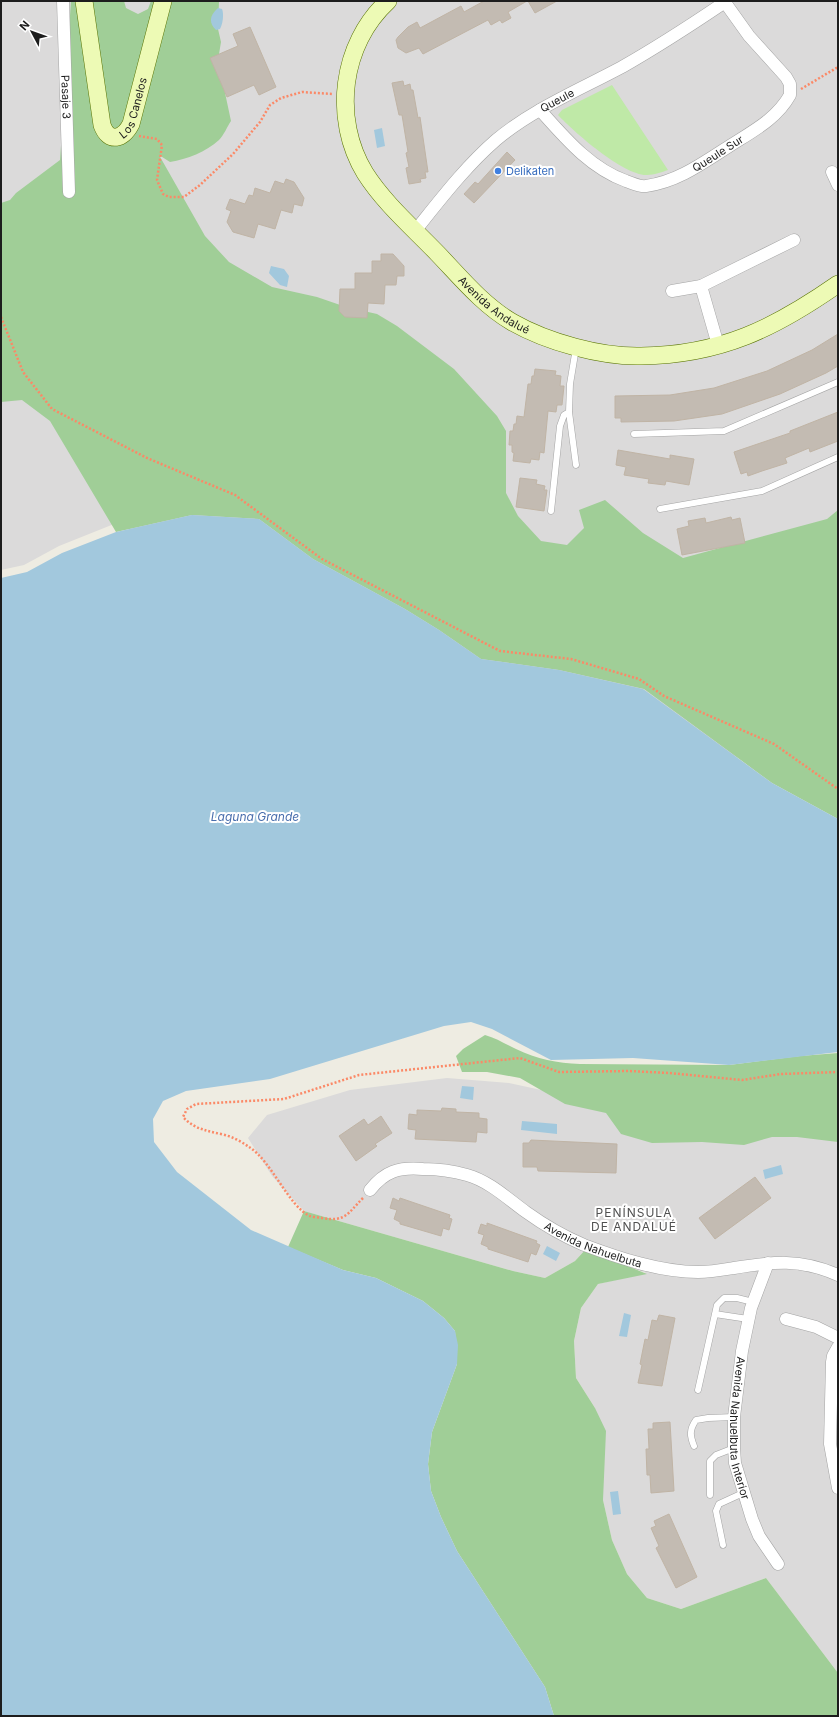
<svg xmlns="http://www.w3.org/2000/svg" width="839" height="1717" viewBox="0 0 839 1717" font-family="Inter,sans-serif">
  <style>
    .residential { fill: #dbdada }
    .grass { fill: #bfe9a7 }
    .forest { fill: #a0ce97 }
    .water { fill: #a2c8dd }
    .building { fill: #c3bbb2; stroke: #c0b4a5 }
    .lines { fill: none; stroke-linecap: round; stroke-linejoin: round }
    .lane-casing { stroke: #a4a4a4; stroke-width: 7 }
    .street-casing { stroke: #a4a4a4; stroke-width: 13 }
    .secondary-casing { stroke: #597404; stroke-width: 18 }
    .path { stroke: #fb8967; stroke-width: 2.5; stroke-dasharray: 2 2; stroke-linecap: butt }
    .lane { stroke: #fff; stroke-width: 6 }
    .street { stroke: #fff; stroke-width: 12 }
    .secondary { stroke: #edfab5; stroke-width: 17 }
    .shop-dot { fill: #3f7fe0; stroke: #fff; stroke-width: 1.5 }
    .labels { text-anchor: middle; stroke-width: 4; stroke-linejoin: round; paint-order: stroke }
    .street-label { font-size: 11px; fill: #1d1d1d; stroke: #fff }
    .shop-label { font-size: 11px; fill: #366cbe; stroke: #fff; text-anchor: start }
    .water-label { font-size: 12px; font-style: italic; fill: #496ead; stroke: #fff }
    .neighbourhood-label { font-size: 12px; letter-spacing: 1px; fill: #505050; stroke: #fff }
  </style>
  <rect width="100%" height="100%" fill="#eeece2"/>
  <path class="residential" d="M1,1H838V795L114,524L59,546L24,565L1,570Z
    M838,1066V1673L766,1578L681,1609L647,1598L627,1574L612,1540L603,1500L595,1408L576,1378L574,1341L581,1308L598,1284L646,1273L586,1249L575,1261L545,1278L513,1271L304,1211L272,1176L248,1138L267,1115L350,1090L447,1078L509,1083L615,1106Z"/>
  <path class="grass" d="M612,85L668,170C662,172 654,175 647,175C624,176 574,132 558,115L562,110Z"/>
  <path class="forest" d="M71,1H124L126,8L138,14L148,9L151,1H219L218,29L221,42L218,60L231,121C227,127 224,135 219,140C206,152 187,159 170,162L159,155L205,236L229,262L272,287L317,297L346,307L377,314L397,326L454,369L497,416L506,431V493L518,516L541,541L567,545L584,528L579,510L605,500L643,533L683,558L827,519L838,510V819L772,783L644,689L559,670L481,659L439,630L405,609L313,559L259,519L192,515L116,532L50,421L22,400L1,402V203L10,200L16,193L60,160Z
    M485,1035C496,1038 505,1044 516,1049C537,1059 557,1063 580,1064L729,1065L800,1056L838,1053V1142L797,1137H772L744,1145L702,1142L652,1143L621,1134L606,1113L565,1104L520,1078L487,1072H462L456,1056L463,1049Z
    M304,1211L513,1271L545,1278L575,1261L586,1249L647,1274L598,1284L581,1308L574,1341L576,1378L595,1408L606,1431L603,1500L612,1540L627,1574L647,1598L681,1609L766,1578L838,1673V1716H554L545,1687L457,1551L441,1517L431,1491L428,1464L432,1432L457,1364L455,1331L444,1318L423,1301L376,1278L343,1270L288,1247Z"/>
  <path class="water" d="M218,8L222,9C224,13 223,24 220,29L216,30C208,22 210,15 218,8Z
    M382,128L385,146L377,148L374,130Z
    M271,266L284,269L289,276L287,287L280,285L269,273Z
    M192,515L259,519L313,559L405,609L439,630L481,659L559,670L643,689L772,783L838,819V1052L729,1065L633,1058L551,1060L492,1029L471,1022L444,1026L270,1079L186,1091L163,1101L153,1119L154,1142L177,1172L251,1230L343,1270L376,1278L423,1301L444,1318L455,1331L458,1345L457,1364L432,1432L428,1464L431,1491L441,1517L457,1551L545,1687L554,1716H1V578L27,572L62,553L116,532Z
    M462,1086L474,1087L473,1100L460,1098Z
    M522,1121L557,1124V1134L521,1130Z
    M781,1165L783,1174L765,1179L763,1170Z
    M547,1246L560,1253L556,1261L543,1254Z
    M624,1313L631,1315L627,1337L619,1336Z
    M618,1491L621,1514L613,1515L610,1492Z"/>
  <path class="building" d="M484,1H527L508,12L511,18L502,23L500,20L491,25L488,20L423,54L419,48L406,53L398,48L396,40L398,37L408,27L417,22L420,28L461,6L464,12Z
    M528,1H557L535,13Z
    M250,27L276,87L259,95L254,85L227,97L210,58L238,46L233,34Z
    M403,81L404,86L410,84L411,90H413L418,118L420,117L428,172H425L426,178L420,179L421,182L409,184L406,168L409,167L406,153L408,152L402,115H399L392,83Z
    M507,152L515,160L474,203L464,194L475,182L478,184Z
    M286,179L294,182L304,198L302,206L294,204L292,213L281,210L275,229L258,224L254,238L233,232L227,222L231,211L226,209L230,199L245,204L249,195L253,196L255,188L270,193L275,181L284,184Z
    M381,254H393L404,266V276H397L396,285H385L384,304L368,303L367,318L345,317L339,311L340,289H355V273H372V261H381Z
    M838,334V366L826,373L780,394L722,414L674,421L621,422V418H615V396L670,395L714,388L767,371L812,350Z
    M535,369L556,371L555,375L561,376L560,386H564L562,405H557L556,412L548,411L544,453L540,452L539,460L531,459L530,463L513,461L514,453L512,452V445H509L510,431H513L514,424H516L517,416L524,417L528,384H531L532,376H534Z
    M838,412V441L810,452L809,448L785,458L787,463L762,471L748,476L747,472L741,474L734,452L790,433V431Z
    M618,450L670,459V455L694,459L689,485L666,481L665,485L648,483L649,479L624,475L626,467L616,465Z
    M520,478L537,480L536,484L545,486L544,490H547L544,511L516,507Z
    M731,517L732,520L740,518L745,543L682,555L677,529L689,526L688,521L705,518L706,523Z
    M442,1108L456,1109V1112L479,1113V1118L487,1119V1133L477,1132L476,1142L415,1139L416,1130L408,1129L409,1114L417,1115V1110L441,1111Z
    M381,1116L392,1133L375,1144L377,1146L356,1161L339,1136L364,1119L368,1125Z
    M531,1140L617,1144L616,1173L538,1171L537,1167H523V1143H529Z
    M755,1177L771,1198L715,1239L699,1218Z
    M393,1198L399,1201L400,1198L450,1215L449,1218L452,1219L449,1230L443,1228L441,1236L400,1224V1222L394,1219L397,1210L390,1208Z
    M487,1223L537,1241L536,1243L540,1245L536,1255L531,1253L528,1262L488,1249V1247L481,1244L484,1235L478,1233L481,1224L487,1226Z
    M659,1315L675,1318L662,1386L638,1383L642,1365L640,1364L645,1339L648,1340L652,1320L657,1321Z
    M670,1422L674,1491L651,1493L650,1475H647L646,1449H649L648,1429H653V1423Z
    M669,1514L697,1577L676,1588L656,1548L659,1546L651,1528L656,1526L654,1521Z"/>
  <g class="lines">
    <defs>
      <path id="lane" d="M576,348L570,384L569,412L576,465
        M634,434L724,431L838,382
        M660,509L762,491L838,457
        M551,511L560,426L564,415L569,412
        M715,1314L748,1319
        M698,1390L717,1305L724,1298H737L753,1302
        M694,1446C690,1436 689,1430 696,1420L708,1418L734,1417
        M710,1495V1461L716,1455L734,1448
        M723,1545L716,1511L719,1504L743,1493"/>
      <g id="street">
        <path id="s1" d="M63,1L69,192"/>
        <path id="s2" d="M540,110C565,138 590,168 626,181C632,183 640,187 646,186C677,182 703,163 728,147C751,132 776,120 790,95V84L786,77L749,36L724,1"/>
        <path d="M832,172L838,185"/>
        <path id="s3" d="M415,231C440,200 465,167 496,140C533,109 579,90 622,67C657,47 691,25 725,2"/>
        <path d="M701,286L718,345"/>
        <path d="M672,291L701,286L794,240"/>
        <path id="s4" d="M370,1190C385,1171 399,1167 423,1169C438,1169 453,1171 467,1175C489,1181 508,1199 526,1212C544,1225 563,1236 584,1245C619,1258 660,1272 698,1272C711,1272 722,1270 734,1268C773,1262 800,1258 838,1275"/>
        <path id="s5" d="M768,1263L751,1308L742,1351L734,1417V1448L735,1463L752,1519L759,1536L778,1564"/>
        <path d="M786,1319L816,1327L838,1338"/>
        <path d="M838,1347L833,1356L832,1362L830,1444L838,1488"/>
      </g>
      <g id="secondary">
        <path id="s6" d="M84,1L102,125C109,144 123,139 131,124L163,1"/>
        <path id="s7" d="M388,1C341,44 332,119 365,173C384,203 413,228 438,254C461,278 483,305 512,322C547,342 601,357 641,356C721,355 775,328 838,284"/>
      </g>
    </defs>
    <use href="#lane" class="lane-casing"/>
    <use href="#street" class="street-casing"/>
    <use href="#secondary" class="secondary-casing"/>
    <path class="path" d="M801,89L838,67
      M139,136L157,139L162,145L157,180L163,194L169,197H184L200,185L233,154L260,122L270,105L281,98L302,92L333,94
      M1,317L23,372L52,409L147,458L235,495L322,559L500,651L571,659L639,679L664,696L774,744L838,789
      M363,1198C347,1214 346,1222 322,1218C318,1217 313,1217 310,1216C289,1207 271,1160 249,1147C242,1142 233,1137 225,1135C209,1131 195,1130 183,1117L187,1109L196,1104L284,1099L359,1075L520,1058L559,1072L629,1071L669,1073L742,1080L781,1074L838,1072"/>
    <use href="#lane" class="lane"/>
    <use href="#street" class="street"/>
    <use href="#secondary" class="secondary"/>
  </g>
  <circle class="shop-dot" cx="498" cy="171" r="4"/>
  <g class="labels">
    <g class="street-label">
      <text dy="4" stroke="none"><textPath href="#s1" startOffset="96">Pasaje 3</textPath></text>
      <text dy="4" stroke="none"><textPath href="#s3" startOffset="195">Queule</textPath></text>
      <text dy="4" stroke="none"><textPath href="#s6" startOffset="182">Los Canelos</textPath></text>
      <text dy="4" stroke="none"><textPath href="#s2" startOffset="213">Queule Sur</textPath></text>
      <text dy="4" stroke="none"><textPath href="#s7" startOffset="373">Avenida Andalué</textPath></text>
      <text dy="4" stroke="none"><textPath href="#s4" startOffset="250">Avenida Nahuelbuta</textPath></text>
      <text dy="4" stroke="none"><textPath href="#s5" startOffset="170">Avenida Nahuelbuta Interior</textPath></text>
    </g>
    <g class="shop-label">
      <text x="506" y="175">Delikaten</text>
    </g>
    <g class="water-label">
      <text x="255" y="821">Laguna Grande</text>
    </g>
    <g class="neighbourhood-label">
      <text x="634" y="1217">PENÍNSULA<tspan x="634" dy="14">DE ANDALUÉ</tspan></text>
    </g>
  </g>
  <rect width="839" height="1717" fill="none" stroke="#1d1d1d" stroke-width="4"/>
  <g transform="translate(32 32) rotate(311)" stroke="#ffffff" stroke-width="3" paint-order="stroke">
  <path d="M0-3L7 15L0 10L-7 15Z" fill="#1d1d1d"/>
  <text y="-6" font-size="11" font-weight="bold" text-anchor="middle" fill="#1d1d1d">N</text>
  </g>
</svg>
